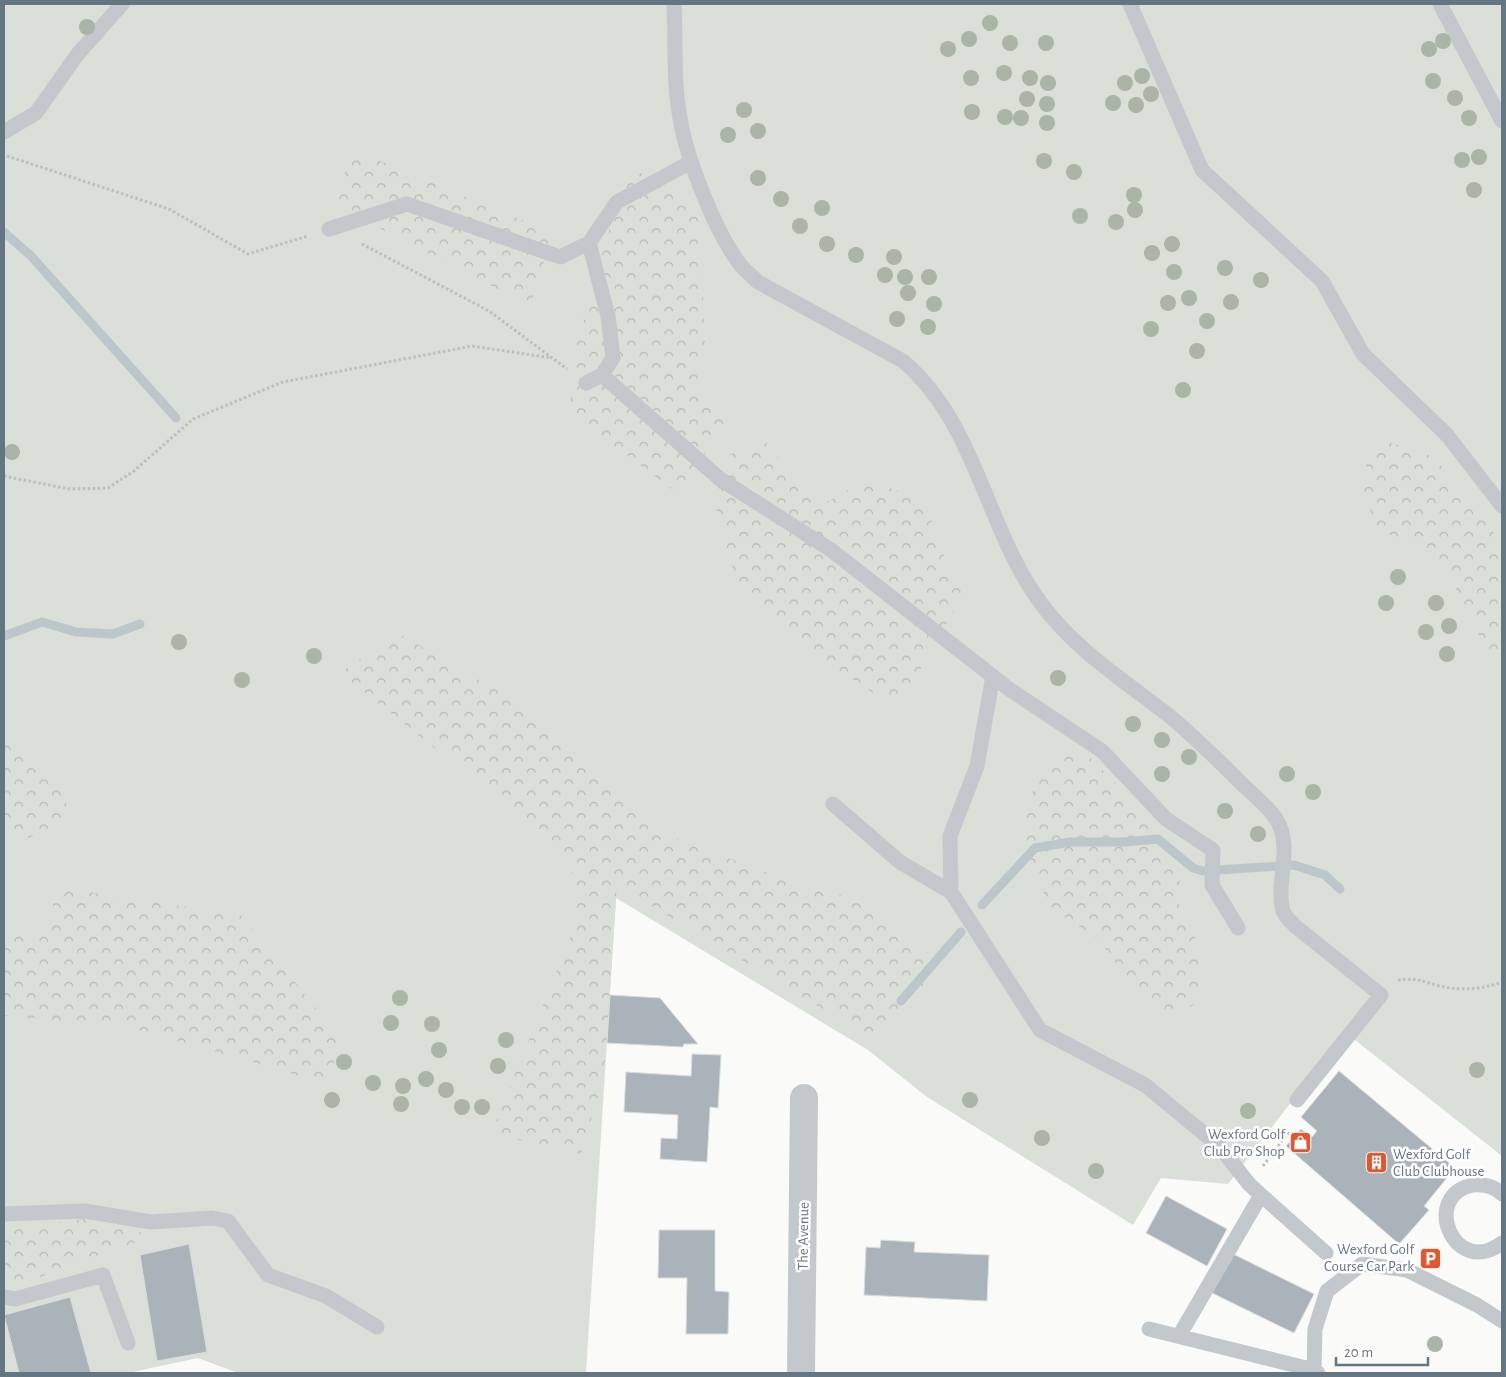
<svg xmlns="http://www.w3.org/2000/svg" width="1506" height="1377" viewBox="0 0 1506 1377" font-family="'Alegreya Sans',sans-serif">
  <style>
    .grass { fill: #dadfd7 }
    .forest { fill: url(#forest-crowns) }
    .lines { fill: none; stroke-linecap: round; stroke-linejoin: round }
    .stream { stroke: #bbc7cb; stroke-width: 9 }
    .building { fill: #aab3b9; stroke: #dcdcda }
    .path { stroke: #bbbfc2; stroke-width: 3; stroke-dasharray: 2.5 2.5; stroke-linecap: butt }
    .lane { stroke: #c3c8cc; stroke-width: 15 }
    .street { stroke: #c3c8cc; stroke-width: 28 }
    .tree { fill: #aab4a7 }
    .labels { text-anchor: middle; stroke-width: 5; stroke-linejoin: round; paint-order: stroke }
    .poi-label { font-size: 15px; fill: #657683; stroke: #fff; text-anchor: end }
    .street-label { font-size: 15px; fill: #657683; stroke: #fff }
  </style>
  <defs>
    <pattern id="forest-crowns" width="20" height="18" patternUnits="userSpaceOnUse" patternTransform="scale(1.25)"><rect width="20" height="18" fill="#dadfd7"/><path d="M2 6a3 3 0 1 1 6 0M12 15a3 3 0 1 1 6 0" fill="none" stroke="#b4b9b4"/></pattern>
  </defs>
  <rect width="100%" height="100%" fill="#fafaf8"/>
  <path class="grass" d="M4,4H1502V1156L1345,1032L1228,1184L1161,1178L1133,1225L927,1097L868,1050L616,898L586,1373H238L198,1358L128,1373H4Z"/>
  <path class="forest" d="M358,152L553,233L530,306L327,201Z
    M641,173L699,204L705,341L696,390L725,423L679,494L569,413L577,343L621,187Z
    M767,443L816,508L866,480L925,500L938,543L963,595L906,694L876,695L819,657L737,583L714,501L729,455Z
    M1391,443L1432,456L1483,515L1502,547V664L1485,648L1450,576L1419,545L1379,531L1363,494L1368,450Z
    M396,632L502,693L674,838L801,885L871,903L928,953L925,990L876,1041L617,885L604,1076L581,1154L491,1134L574,928L572,857L340,673Z
    M15,739L69,790L63,821L29,838L4,827V743Z
    M1068,746L1087,754L1173,843L1180,876L1179,906L1193,932L1202,958V1000L1183,1011H1161L1127,978L1098,939L1052,909L1032,869L1023,834L1028,799L1048,767Z
    M54,887L241,915L343,1042L325,1083L121,1025L4,1016V932L52,929Z
    M85,1219L156,1236L69,1265L22,1285L4,1275V1229Z"/>
  <g class="lines">
    <path class="stream" d="M4,232L31,256L176,418
      M4,636L42,622L76,632L113,634L140,624
      M982,905L1035,848L1070,842H1124L1158,839L1193,868L1203,871L1294,865L1325,875L1340,889
      M901,1001L961,932"/>
  </g>
  <path class="building" d="M610,995L660,998L698,1044H684L683,1047L607,1043Z
    M692,1054L721,1055L718,1108L710,1107L707,1162L660,1159L661,1138L677,1139L678,1115L624,1112L626,1072L691,1076Z
    M1339,1071L1455,1168L1424,1206L1429,1210L1399,1244L1286,1146L1301,1129L1312,1137L1317,1131L1301,1117Z
    M1166,1196L1227,1229L1207,1266L1146,1233Z
    M659,1230H715V1291L729,1292L728,1334H686L687,1278H658Z
    M881,1240L915,1242L914,1252L989,1255L987,1301L864,1295L866,1247L880,1248Z
    M189,1244L207,1352L157,1361L140,1255Z
    M1229,1252L1314,1294L1294,1333L1210,1292Z
    M70,1297L91,1373H19L4,1315Z"/>
  <g class="lines">
    <path class="path" d="M7,156L169,209L248,254L308,236
      M362,244L489,311L567,369
      M4,476L69,489L108,488L134,471L193,419L283,382L472,346L552,358
      M1398,980C1422,978 1419,981 1440,986C1460,991 1484,989 1502,982
      M1263,1166L1288,1133L1294,1137"/>
    <path class="lane" d="M674,4C676,42 673,80 680,118C686,157 715,231 739,263C744,270 752,276 758,282L903,361C977,424 985,527 1040,602C1073,648 1123,680 1167,714C1193,735 1218,760 1242,784C1252,794 1268,806 1276,819C1294,847 1275,883 1283,911C1285,917 1291,921 1295,926L1381,995L1297,1100
      M1130,4L1202,170L1322,281L1363,354L1447,435L1502,506
      M1440,4L1502,121
      M4,132L36,113L77,55L122,4
      M329,229L407,204L560,257L589,243L617,202L691,162
      M602,375L720,479L831,550L1009,689L1102,751L1166,819L1213,850L1212,885L1238,928
      M586,383L602,375L613,358L608,316L589,243
      M833,804L900,862L951,892L1040,1030L1145,1085L1219,1146L1249,1184L1261,1195
      M951,892L950,836L977,766L993,676
      M1502,1194C1495,1187 1484,1184 1473,1185C1420,1195 1454,1279 1502,1243
      M4,1214L85,1211L151,1222L212,1218L228,1221L268,1275L326,1296L377,1327
      M4,1297L15,1299L103,1275L128,1343
      M1149,1329L1314,1370
      M1179,1336L1261,1195L1326,1253
      M1318,1373L1314,1370L1315,1329L1327,1291L1362,1264L1407,1270L1477,1305L1502,1321"/>
    <path class="street" d="M801,1373L804,1098"/>
  </g>
  <g class="tree">
    <circle cx="990" cy="23" r="8"/>
    <circle cx="87" cy="27" r="8"/>
    <circle cx="969" cy="39" r="8"/>
    <circle cx="1443" cy="41" r="8"/>
    <circle cx="1010" cy="43" r="8"/>
    <circle cx="1046" cy="43" r="8"/>
    <circle cx="948" cy="49" r="8"/>
    <circle cx="1429" cy="49" r="8"/>
    <circle cx="1004" cy="73" r="8"/>
    <circle cx="1142" cy="76" r="8"/>
    <circle cx="971" cy="78" r="8"/>
    <circle cx="1030" cy="78" r="8"/>
    <circle cx="1433" cy="81" r="8"/>
    <circle cx="1048" cy="83" r="8"/>
    <circle cx="1125" cy="83" r="8"/>
    <circle cx="1151" cy="94" r="8"/>
    <circle cx="1455" cy="98" r="8"/>
    <circle cx="1027" cy="99" r="8"/>
    <circle cx="1113" cy="103" r="8"/>
    <circle cx="1047" cy="104" r="8"/>
    <circle cx="1136" cy="105" r="8"/>
    <circle cx="744" cy="110" r="8"/>
    <circle cx="972" cy="112" r="8"/>
    <circle cx="1005" cy="117" r="8"/>
    <circle cx="1021" cy="118" r="8"/>
    <circle cx="1469" cy="118" r="8"/>
    <circle cx="1047" cy="123" r="8"/>
    <circle cx="758" cy="131" r="8"/>
    <circle cx="728" cy="135" r="8"/>
    <circle cx="1479" cy="157" r="8"/>
    <circle cx="1462" cy="160" r="8"/>
    <circle cx="1044" cy="161" r="8"/>
    <circle cx="1074" cy="172" r="8"/>
    <circle cx="758" cy="178" r="8"/>
    <circle cx="1474" cy="190" r="8"/>
    <circle cx="1134" cy="195" r="8"/>
    <circle cx="781" cy="199" r="8"/>
    <circle cx="822" cy="208" r="8"/>
    <circle cx="1135" cy="210" r="8"/>
    <circle cx="1080" cy="216" r="8"/>
    <circle cx="1116" cy="222" r="8"/>
    <circle cx="800" cy="226" r="8"/>
    <circle cx="827" cy="244" r="8"/>
    <circle cx="1172" cy="244" r="8"/>
    <circle cx="1152" cy="253" r="8"/>
    <circle cx="856" cy="255" r="8"/>
    <circle cx="894" cy="257" r="8"/>
    <circle cx="1225" cy="268" r="8"/>
    <circle cx="1174" cy="272" r="8"/>
    <circle cx="885" cy="275" r="8"/>
    <circle cx="905" cy="277" r="8"/>
    <circle cx="929" cy="277" r="8"/>
    <circle cx="1261" cy="280" r="8"/>
    <circle cx="908" cy="293" r="8"/>
    <circle cx="1189" cy="298" r="8"/>
    <circle cx="1231" cy="302" r="8"/>
    <circle cx="1168" cy="303" r="8"/>
    <circle cx="934" cy="304" r="8"/>
    <circle cx="897" cy="319" r="8"/>
    <circle cx="1207" cy="321" r="8"/>
    <circle cx="928" cy="327" r="8"/>
    <circle cx="1151" cy="329" r="8"/>
    <circle cx="1197" cy="351" r="8"/>
    <circle cx="1183" cy="390" r="8"/>
    <circle cx="12" cy="452" r="8"/>
    <circle cx="1398" cy="577" r="8"/>
    <circle cx="1386" cy="603" r="8"/>
    <circle cx="1436" cy="603" r="8"/>
    <circle cx="1449" cy="626" r="8"/>
    <circle cx="1426" cy="632" r="8"/>
    <circle cx="179" cy="642" r="8"/>
    <circle cx="1447" cy="654" r="8"/>
    <circle cx="314" cy="656" r="8"/>
    <circle cx="1058" cy="678" r="8"/>
    <circle cx="242" cy="680" r="8"/>
    <circle cx="1133" cy="724" r="8"/>
    <circle cx="1162" cy="740" r="8"/>
    <circle cx="1189" cy="757" r="8"/>
    <circle cx="1162" cy="774" r="8"/>
    <circle cx="1287" cy="774" r="8"/>
    <circle cx="1313" cy="792" r="8"/>
    <circle cx="1225" cy="811" r="8"/>
    <circle cx="1258" cy="834" r="8"/>
    <circle cx="400" cy="998" r="8"/>
    <circle cx="391" cy="1023" r="8"/>
    <circle cx="432" cy="1024" r="8"/>
    <circle cx="506" cy="1040" r="8"/>
    <circle cx="439" cy="1050" r="8"/>
    <circle cx="344" cy="1062" r="8"/>
    <circle cx="498" cy="1066" r="8"/>
    <circle cx="1477" cy="1070" r="8"/>
    <circle cx="426" cy="1079" r="8"/>
    <circle cx="373" cy="1083" r="8"/>
    <circle cx="403" cy="1086" r="8"/>
    <circle cx="446" cy="1090" r="8"/>
    <circle cx="332" cy="1100" r="8"/>
    <circle cx="970" cy="1100" r="8"/>
    <circle cx="401" cy="1104" r="8"/>
    <circle cx="462" cy="1107" r="8"/>
    <circle cx="482" cy="1107" r="8"/>
    <circle cx="1248" cy="1111" r="8"/>
    <circle cx="1042" cy="1138" r="8"/>
    <circle cx="1096" cy="1171" r="8"/>
    <circle cx="1435" cy="1344" r="8"/>
  </g>
  <defs>
    <symbol id="shop-square" viewBox="-11 -11 22 22"><rect x="-9" y="-9" width="18" height="18" rx="4" fill="#e4572e" stroke="#fff"/><path d="M-5-2.5h2.3a2.7 3.5 0 0 1 5.4 0H5L5.5 6h-11ZM-1.5-2.5h3a1.5 2.3 0 0 0-3 0Z" fill="#fff"/></symbol>
    <symbol id="building-square" viewBox="-11 -11 22 22"><rect x="-9" y="-9" width="18" height="18" rx="4" fill="#e4572e" stroke="#fff"/><path d="M-4-6H4V6H1V3H-1V6H-4ZM-2.5-4.3h1.7v1.8h-1.7ZM.8-4.3h1.7v1.8H.8ZM-2.5-1h1.7V.8h-1.7ZM.8-1h1.7V.8H.8Z" fill="#fff"/></symbol>
    <symbol id="parking-square" viewBox="-11 -11 22 22"><rect x="-9" y="-9" width="18" height="18" rx="4" fill="#e4572e" stroke="#fff"/><path d="M-3.5-5.5H1a3.5 3.5 0 0 1 0 7H-1V5.5H-3.5ZM-1-3.4V-.6H.8a1.4 1.4 0 0 0 0-2.8Z" fill="#fff"/></symbol>
  </defs>
  <g fill-rule="evenodd">
    <use href="#shop-square" x="1288" y="1130" width="25" height="25"/>
    <use href="#building-square" x="1364" y="1150" width="25" height="25"/>
    <use href="#parking-square" x="1418" y="1246" width="25" height="25"/>
  </g>
  <g class="labels">
    <g class="poi-label">
      <text x="1285" y="1139">Wexford Golf<tspan x="1285" dy="17">Club Pro Shop</tspan></text>
      <text x="1393" y="1159" text-anchor="start">Wexford Golf<tspan x="1393" dy="17">Club Clubhouse</tspan></text>
      <text x="1414" y="1254">Wexford Golf<tspan x="1414" dy="17">Course Car Park</tspan></text>
    </g>
    <g class="street-label">
      <text transform="translate(803 1236) rotate(-89)" y="5">The Avenue</text>
    </g>
  </g>
  <rect width="1506" height="1377" fill="none" stroke="#657683" stroke-width="10"/>
  <path d="M1336 1357v8h92v-8" fill="none" stroke="#657683" stroke-width="2.5"/>
  <text x="1344" y="1357" font-size="15" fill="#657683" stroke="#ffffff" stroke-width="4" paint-order="stroke">20 m</text>
</svg>
